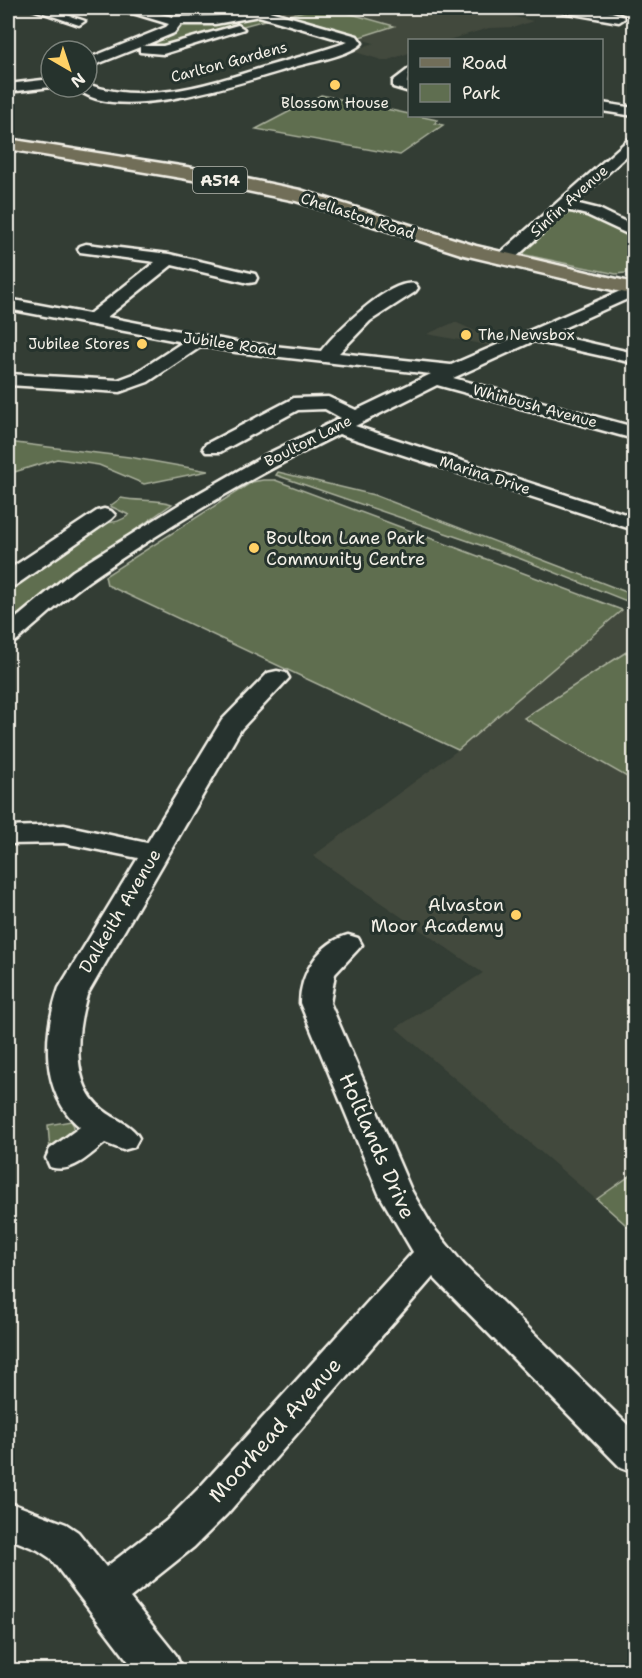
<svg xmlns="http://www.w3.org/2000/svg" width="642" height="1678" viewBox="0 0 642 1678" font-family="'Shantell Sans',sans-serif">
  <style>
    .built { fill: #43493d }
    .green { fill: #5f6e50; stroke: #aab09c; stroke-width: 1.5 }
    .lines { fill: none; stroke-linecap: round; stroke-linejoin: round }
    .minor-casing { stroke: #f4f1e8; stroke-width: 5 }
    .major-casing { stroke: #f4f1e8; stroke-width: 5 }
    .minor { fill: #26332d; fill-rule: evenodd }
    .major { fill: #716e59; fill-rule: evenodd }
    .poi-dot { fill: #ffd166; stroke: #26332d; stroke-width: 2 }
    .labels { text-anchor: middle; stroke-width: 6; stroke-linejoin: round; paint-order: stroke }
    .far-street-label { font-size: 15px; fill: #f4f1e8; stroke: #26332d }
    .far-poi-label { font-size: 15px; fill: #f4f1e8; stroke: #26332d }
    .shield { fill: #26332d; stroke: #b6b8b0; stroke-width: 1.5 }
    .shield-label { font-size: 16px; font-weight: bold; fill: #f4f1e8 }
    .poi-label { font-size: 18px; fill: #f4f1e8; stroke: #26332d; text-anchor: start }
    .street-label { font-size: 18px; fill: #f4f1e8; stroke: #26332d }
    .near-street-label { font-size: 21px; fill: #f4f1e8; stroke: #26332d }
  </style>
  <rect width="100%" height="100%" fill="#333d34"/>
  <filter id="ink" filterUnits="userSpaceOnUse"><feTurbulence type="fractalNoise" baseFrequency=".0167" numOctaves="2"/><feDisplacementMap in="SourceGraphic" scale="12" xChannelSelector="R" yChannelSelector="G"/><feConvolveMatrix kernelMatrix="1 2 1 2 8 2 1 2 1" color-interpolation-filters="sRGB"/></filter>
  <g filter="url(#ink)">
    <path class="built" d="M249,8H477L533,21L515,27L489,28L448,40H410L409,53L385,61L352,51L374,43Z
      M455,322L497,341L487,345L427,334Z
      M622,610L634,617V1232L396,1028L483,973L313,856L458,750Z"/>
    <path class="green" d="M315,8H330L394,26L357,38L285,16Z
      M255,15L272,18L164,48L141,47L139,44L184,24Z
      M321,95L437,120L435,123L443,125L400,155L256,129Z
      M579,212L634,235V272L616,274L526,255L519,251L563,214Z
      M8,442L129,457L208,471L144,484L99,465L57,459L8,474Z
      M278,472L374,495L634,595V604L521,559L276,475Z
      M263,480H275L622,610L458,750L107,585L105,576L252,482Z
      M121,498C139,502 155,498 172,504L47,592L8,626V586C37,565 66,541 98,525C110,520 114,526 129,515L110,506Z
      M634,647V781L524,718Z
      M71,1121L74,1126L71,1138L50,1151L48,1125Z
      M634,1173V1232L597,1199Z"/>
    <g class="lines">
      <defs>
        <path id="minor" d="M29,8H46L85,21L79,25Z
          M116,8H134L173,17L215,16L259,8L357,36L362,43C351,55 311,62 294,67C249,80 113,127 76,87H87V84C147,106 210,84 268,66C295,58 322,51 348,42L259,16L215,24H181L174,33L143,46H163L238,25L244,29L163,54L140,52V47L87,68V59L166,27L169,24Z
          M556,8C571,6 613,8 625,18L619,22L562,12Z
          M410,68L407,83H410V92L393,87V81Z
          M51,79V87L8,92V84Z
          M602,103L634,108V116L602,111Z
          M634,138V149L575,203L599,209L634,226V237L587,215L567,210L510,263H498L496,259L498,255L629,139Z
          M86,244L169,254L255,274L257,278L255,282L249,283L172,265L107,317L236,342L321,351C336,332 390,278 415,284L418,288L415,292L370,321L339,353L451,365L634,285V296L550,334L634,353V363L534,341L453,378L634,427V439L437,385L355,426L634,517V530L339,434C253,476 169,525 90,580C64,598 41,621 16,641L8,643V625L73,571L180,504L269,453L341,418L325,409L298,410L220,452H206L203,448L206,444L294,398L328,397L356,410L431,374L236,352L202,346L148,382L120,392L8,385V374L118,380L134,374L183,342L8,309V299L89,314L155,262L80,252L78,249L80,246Z
          M104,509L111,511L115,515L111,519L16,585L8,587V570L97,511Z
          M277,671L286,673L289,678L241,729L87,995C76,1031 70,1084 103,1110C115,1120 132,1124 139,1138L134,1147L123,1150L105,1143C88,1156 73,1174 50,1167L46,1158L50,1149L80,1127C40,1093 43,1034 59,988L138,858L64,843L8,844V827L64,825L147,843L222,720L268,673Z
          M348,935L358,938L362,945L335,974L330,1003L411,1190L432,1226L464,1265L634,1431V1473L621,1468L433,1277L227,1514L194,1547L130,1598L176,1655L182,1670H135L50,1558L38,1550L8,1538V1502L66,1524L78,1532L106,1567L166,1521L199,1488L413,1252L379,1194L300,1003C300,974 319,943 348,935Z"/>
        <path id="major" d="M8,139L193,168L300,190L476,246L634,283V295L464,255L296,201L193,180L8,149Z"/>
      </defs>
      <use href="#minor" class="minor-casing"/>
      <use href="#major" class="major-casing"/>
      <use href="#minor" class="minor"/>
      <use href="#major" class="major"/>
    </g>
  </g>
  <g class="poi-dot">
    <circle cx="335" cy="85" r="6"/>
    <circle cx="466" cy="335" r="6"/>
    <circle cx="142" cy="344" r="6"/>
    <circle cx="254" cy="548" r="6"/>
    <circle cx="516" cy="915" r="6"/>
  </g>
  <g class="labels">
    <g class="far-street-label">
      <text transform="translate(229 62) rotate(-15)" y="5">Carlton Gardens</text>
      <text transform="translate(569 201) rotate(-42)" y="5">Sinfin Avenue</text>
      <text transform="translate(358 216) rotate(18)" y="5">Chellaston Road</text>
      <text transform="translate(230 344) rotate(8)" y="5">Jubilee Road</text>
      <text transform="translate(535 406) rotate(15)" y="5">Whinbush Avenue</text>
      <text transform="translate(308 441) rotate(-27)" y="5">Boulton Lane</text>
      <text transform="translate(485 475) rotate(18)" y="5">Marina Drive</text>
    </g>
    <g class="far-poi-label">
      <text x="335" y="108">Blossom House</text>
      <text x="478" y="340" text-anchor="start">The Newsbox</text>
      <text x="130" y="349" text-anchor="end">Jubilee Stores</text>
    </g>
    <rect class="shield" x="193" y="167" width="54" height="26" rx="4.5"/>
    <g class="shield-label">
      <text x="220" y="186">A514</text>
    </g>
    <g class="poi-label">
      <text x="266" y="544">Boulton Lane Park<tspan x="266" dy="21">Community Centre</tspan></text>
      <text x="504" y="911" text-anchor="end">Alvaston<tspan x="504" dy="21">Moor Academy</tspan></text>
    </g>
    <g class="street-label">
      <text transform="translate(120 911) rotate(-59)" y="6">Dalkeith Avenue</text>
    </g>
    <g class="near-street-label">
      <text transform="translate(377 1146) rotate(66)" y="7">Holtlands Drive</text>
      <text transform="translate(275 1430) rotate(-48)" y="7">Moorhead Avenue</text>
    </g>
  </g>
  <rect width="642" height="1678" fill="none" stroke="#26332d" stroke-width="30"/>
  <rect x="15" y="15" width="612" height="1648" fill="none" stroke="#f4f1e8" stroke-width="2" filter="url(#ink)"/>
  <rect x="408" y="39" width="195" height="78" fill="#26332d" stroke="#787f78" stroke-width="1.5"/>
  <rect x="420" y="58" width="30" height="9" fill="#716e59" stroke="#787f78" stroke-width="1.5"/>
  <text x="462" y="69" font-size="18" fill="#f4f1e8">Road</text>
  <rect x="420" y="84" width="30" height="18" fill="#5f6e50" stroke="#787f78" stroke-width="1.5"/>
  <text x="462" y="99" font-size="18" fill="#f4f1e8">Park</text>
  <g transform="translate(69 69) rotate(141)"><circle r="28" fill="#26332d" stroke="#787f78" stroke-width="1.5"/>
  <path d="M0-4.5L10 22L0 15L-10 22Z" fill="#ffd166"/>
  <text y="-9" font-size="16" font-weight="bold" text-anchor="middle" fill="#f4f1e8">N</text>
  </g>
</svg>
